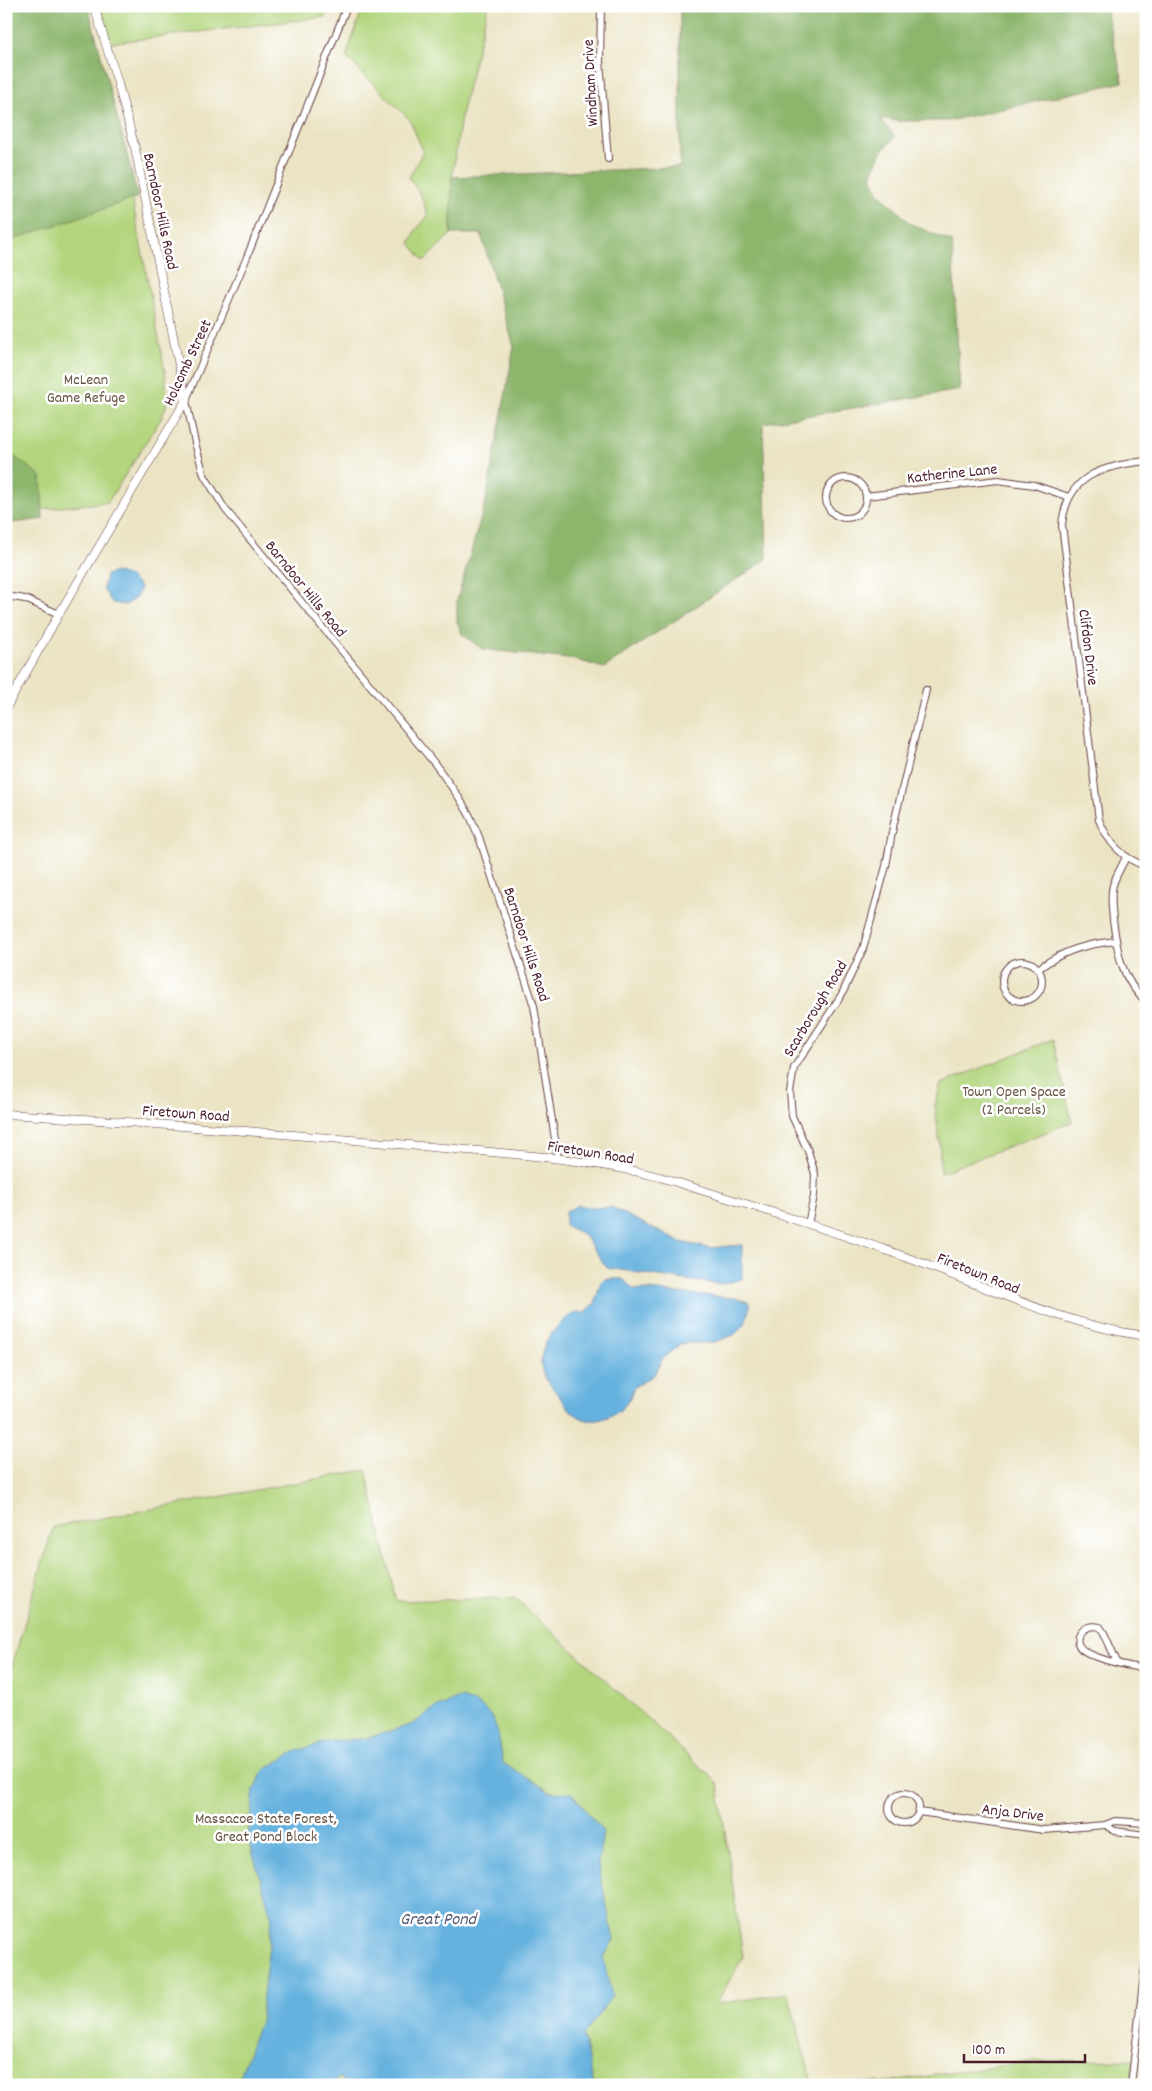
<svg xmlns="http://www.w3.org/2000/svg" width="1152" height="2091" viewBox="0 0 1152 2091" font-family="Dekko,sans-serif">
  <style>
    .green { fill: #b2d57e; stroke: #7e7a54 }
    .forest { fill: #8db66d; stroke: #6c6a4c }
    .water { fill: #66b2df; stroke: #586885 }
    .lines { fill: none; stroke-linecap: round; stroke-linejoin: round }
    .minor-casing { stroke: #623d42; stroke-width: 8 }
    .tertiary-casing { stroke: #623d42; stroke-width: 9 }
    .minor { stroke: #fff; stroke-width: 6 }
    .tertiary { stroke: #fff; stroke-width: 8 }
    .labels { text-anchor: middle; stroke-width: 5; stroke-linejoin: round; paint-order: stroke }
    .street-label { font-size: 16px; fill: #4a1f2b; stroke: #fff }
    .park-label { font-size: 16px; fill: #695644; stroke: #fff }
    .water-label { font-size: 18px; font-style: italic; fill: #555a73; stroke: #fff }
  </style>
  <rect width="100%" height="100%" fill="#fff"/>
  <filter id="ink" filterUnits="userSpaceOnUse"><feTurbulence type="fractalNoise" baseFrequency=".02" numOctaves="2"/><feDisplacementMap in="SourceGraphic" scale="10" xChannelSelector="R" yChannelSelector="G"/><feConvolveMatrix kernelMatrix="1 2 1 2 8 2 1 2 1" color-interpolation-filters="sRGB"/></filter>
  <filter id="wash" filterUnits="userSpaceOnUse"><feTurbulence type="fractalNoise" baseFrequency=".0096" numOctaves="4" result="noise"/><feDisplacementMap in="SourceGraphic" scale="20" xChannelSelector="R" yChannelSelector="G"/><feGaussianBlur stdDeviation="1.12" result="paint"/><feColorMatrix in="noise" values="0 0 0 0 0 0 0 0 0 0 0 0 0 0 0 0 0 1.4 0 .05"/><feComposite in="paint" operator="in"/></filter>
  <g filter="url(#wash)">
    <rect width="100%" height="100%" fill="#ebe4c4"/>
    <path class="green" d="M6,6L131,193L165,371L167,403L162,417L108,502L6,513Z
      M98,6H329L325,17L108,43Z
      M363,6H488L462,111L452,177L451,234L424,261L410,243L416,230L428,216L421,196L409,178L423,151L410,120L346,57Z
      M1053,1039L1072,1122L940,1173V1148L935,1105L941,1084Z
      M366,1470L396,1601L515,1598L718,1783L743,1957L716,2004L788,1993L812,2083L886,2082L1035,2061L1134,2060L1131,2085H6V1686L53,1527Z"/>
    <path class="forest" d="M6,6H88L138,197L6,242Z
      M680,6H1105L1123,82L948,121H898L880,118L895,137L883,150L871,176L878,192L911,224L952,242L960,390L763,423L767,559L604,668L577,660L482,649L462,634L457,621V600L486,500L514,347L481,234H451L452,177L680,167Z
      M6,451L41,476L43,519L6,524Z"/>
    <path class="water" d="M115,572L130,577L141,588L136,597L126,605L112,603L103,589L106,575Z
      M578,1205L594,1208L611,1207L680,1242L709,1248L742,1245V1279L724,1284L693,1281L607,1268L583,1234L565,1226V1212Z
      M605,1279H623L633,1289L735,1298L748,1302L750,1306L745,1324L734,1335L712,1343H688L678,1346L663,1358L654,1375L634,1387C629,1402 624,1409 610,1416C575,1432 566,1401 546,1380C531,1353 553,1325 576,1312L584,1313L595,1303L601,1282Z
      M460,1698C499,1708 497,1729 503,1763L551,1792L572,1793L603,1832L598,1863L614,1940L603,1957L612,1996L583,2036L594,2085H347L340,2077L332,2085H237L260,2021L272,1919L248,1837L254,1790L264,1770L294,1752L325,1742L368,1738L413,1724L435,1708Z"/>
  </g>
  <g filter="url(#ink)">
    <g class="lines">
      <defs>
        <path id="minor" d="M347,6L247,257L186,400L195,443L204,475L225,509L435,764L458,796L470,816L479,837L534,1006L558,1158
          M601,6L600,61L608,159
          M1146,461C1102,466 1067,475 1062,525L1099,820C1108,842 1122,859 1146,866
          M826 498a20 20 0 1 1 40 0a20 20 0 1 1-40 0Z
          M866,496L998,480L1034,485L1069,497
          M6,596L25,599L59,614
          M1126,857C1122,866 1116,875 1113,885C1110,896 1112,908 1113,920C1117,949 1121,981 1146,1001
          M1002 981a20 20 0 1 1 40 0a20 20 0 1 1-40 0Z
          M1038,969C1062,951 1086,944 1116,941
          M808,1224L814,1196L815,1174L808,1151L792,1116L790,1092L794,1068L842,994L863,949L886,866L893,827L926,690
          M1117,1662L1104,1633L1100,1627C1081,1622 1068,1642 1086,1652C1102,1661 1128,1666 1146,1669
          M889 1808a15 15 0 1 1 30 0a15 15 0 1 1-30 0Z
          M919,1812L1044,1830L1105,1825L1115,1821L1146,1823
          M1105,1825L1115,1831L1146,1835
          M1131,2085L1146,1957"/>
        <path id="tertiary" d="M6,708L59,614L186,400L135,148L117,80L94,6
          M6,1114C141,1122 275,1133 409,1145C493,1153 578,1156 660,1177C738,1202 817,1225 894,1253C978,1282 1057,1324 1146,1336"/>
      </defs>
      <use href="#minor" class="minor-casing"/>
      <use href="#tertiary" class="tertiary-casing"/>
      <use href="#minor" class="minor"/>
      <use href="#tertiary" class="tertiary"/>
    </g>
  </g>
  <g class="labels">
    <g class="street-label">
      <text transform="translate(589 83) rotate(-93)" y="6">Windham Drive</text>
      <text transform="translate(162 211) rotate(78)" y="6">Barndoor Hills Road</text>
      <text transform="translate(186 362) rotate(-65)" y="6">Holcomb Street</text>
      <text transform="translate(952 472) rotate(-6)" y="6">Katherine Lane</text>
      <text transform="translate(307 588) rotate(51)" y="6">Barndoor Hills Road</text>
      <text transform="translate(1090 647) rotate(83)" y="6">Clifdon Drive</text>
      <text transform="translate(528 944) rotate(72)" y="6">Barndoor Hills Road</text>
      <text transform="translate(814 1008) rotate(-59)" y="6">Scarborough Road</text>
      <text transform="translate(186 1112) rotate(4)" y="6">Firetown Road</text>
      <text transform="translate(591 1151) rotate(9)" y="6">Firetown Road</text>
      <text transform="translate(979 1272) rotate(22)" y="6">Firetown Road</text>
      <text transform="translate(1013 1811) rotate(7)" y="6">Anja Drive</text>
    </g>
    <g class="park-label">
      <text x="86" y="384">McLean<tspan x="86" dy="18">Game Refuge</tspan></text>
      <text x="1014" y="1096">Town Open Space<tspan x="1014" dy="18">(2 Parcels)</tspan></text>
      <text x="266" y="1823">Massacoe State Forest,<tspan x="266" dy="18">Great Pond Block</tspan></text>
    </g>
    <g class="water-label">
      <text x="438" y="1924">Great Pond</text>
    </g>
  </g>
  <rect width="1152" height="2091" fill="none" stroke="#fff" stroke-width="25"/>
  <path d="M964 2054v8h121v-8" fill="none" stroke="#4a1f2b" stroke-width="2.5"/>
  <text x="972" y="2054" font-size="15" fill="#4a1f2b" stroke="#ffffff" stroke-width="4" paint-order="stroke">100 m</text>
</svg>
